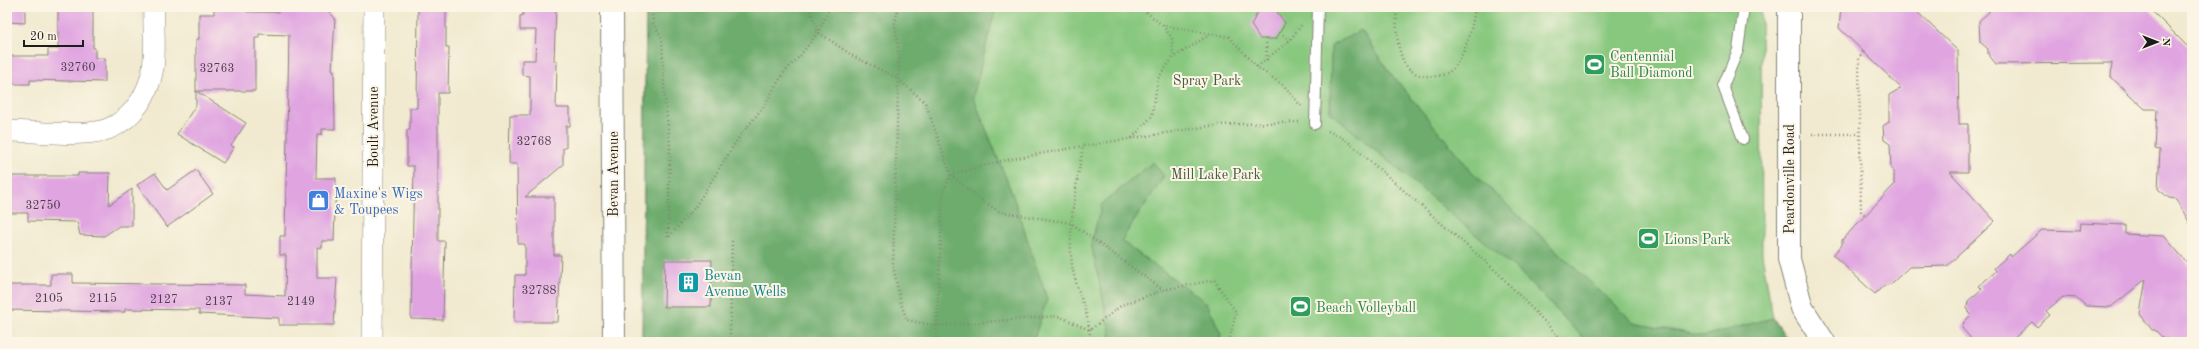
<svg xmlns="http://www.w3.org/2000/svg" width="2199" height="349" viewBox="0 0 2199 349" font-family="'Old Standard TT',serif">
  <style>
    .green { fill: #87c77e; stroke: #52724d }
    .forest { fill: #6dac6d; stroke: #446444 }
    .building { fill: #e0a5e1 }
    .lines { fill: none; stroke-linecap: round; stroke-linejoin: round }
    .service-casing { stroke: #868376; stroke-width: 12 }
    .minor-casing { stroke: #868376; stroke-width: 22 }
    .tertiary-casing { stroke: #868376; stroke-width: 24 }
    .secondary-casing { stroke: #868376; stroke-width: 24 }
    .path { stroke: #868376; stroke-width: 2.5; stroke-dasharray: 1 3; stroke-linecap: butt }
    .service { stroke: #fff; stroke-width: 10 }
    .minor { stroke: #fff; stroke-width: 21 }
    .tertiary { stroke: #fff; stroke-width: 22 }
    .secondary { stroke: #fff; stroke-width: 22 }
    .labels { text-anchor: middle; stroke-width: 4; stroke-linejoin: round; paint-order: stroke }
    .number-label { font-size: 12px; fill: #4d3e4d }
    .leisure-label { font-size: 14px; fill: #27864d; stroke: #fcf5e5; text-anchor: start }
    .park-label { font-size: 14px; fill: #41583e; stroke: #fcf5e5 }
    .street-label { font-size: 14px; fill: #1c1c1c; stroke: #fcf5e5 }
    .shop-label { font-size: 14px; fill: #366cbe; stroke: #fcf5e5; text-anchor: start }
    .culture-label { font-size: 14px; fill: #0d838f; stroke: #fcf5e5; text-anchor: start }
  </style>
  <rect width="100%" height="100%" fill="#fcf5e5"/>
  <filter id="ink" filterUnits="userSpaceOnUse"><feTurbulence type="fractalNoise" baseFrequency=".025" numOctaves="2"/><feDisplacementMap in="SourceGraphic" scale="8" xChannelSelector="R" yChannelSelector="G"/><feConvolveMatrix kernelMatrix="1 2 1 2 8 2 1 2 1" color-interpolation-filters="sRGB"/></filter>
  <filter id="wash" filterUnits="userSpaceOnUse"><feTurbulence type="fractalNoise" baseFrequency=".012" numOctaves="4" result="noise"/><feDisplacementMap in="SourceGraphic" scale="16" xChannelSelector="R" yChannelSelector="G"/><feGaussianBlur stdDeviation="0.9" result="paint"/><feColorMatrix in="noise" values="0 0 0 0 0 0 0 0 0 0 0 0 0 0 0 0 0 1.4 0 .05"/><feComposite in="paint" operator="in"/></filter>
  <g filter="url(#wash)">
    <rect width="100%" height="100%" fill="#f1ead0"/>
    <path class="green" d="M646,7H1761L1762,254L1773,318L1789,342H642Z"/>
    <path class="forest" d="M646,7H996L973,97L1012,193L1047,299L1033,342H642Z
      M1361,30L1388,70L1473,173L1634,323L1703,336L1773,318L1789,342H1587L1520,272L1330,112L1331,46Z
      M1153,162L1164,176L1121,241L1207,303L1221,334L1219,342H1112L1091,243L1102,204Z"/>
    <g id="blocks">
      <path class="building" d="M7,7H25V23L7,22Z
        M58,7H93V48H95V58H105V82L30,80V84H7V56H48V49H58Z
        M214,7H247V12H279L280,8L324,7L335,18L332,70H334L335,129H322V134H317L316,178H336L334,241H322V248L317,247V278H337L334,325H279V318L199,314V310L125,309V312L7,310V285H51V274H73V283L245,285V294L285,296L286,255H280V236H285L289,35L259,34V38H255V91H196V39H199V14H214Z
        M418,7H446V47H449L448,93H438V241H445L443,320L411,319L414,166H407V130H410V108H417Z
        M523,7H556L554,61H557L556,108H570V126H566V148H563V165L525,197H554V255H561L558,322H514L515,275H525V244H518L517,164H509L510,115H530V76L522,75V60H535L536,30H520V16L523,15Z
        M1841,7H1912L1958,51L1959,124H1968V172H1950L1995,221L1947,266L1909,267L1891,284L1883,286L1875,294L1833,255L1842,245V240L1894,185V172L1891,169L1890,144L1884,140L1883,126L1889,122V95L1901,88L1839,28Z
        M1989,7H2148L2192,51V227L2176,199L2169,198L2158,189L2160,150L2155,149L2157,109H2145L2111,77L2112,63L1996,64L1988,54V49L1980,42L1979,21L1989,12Z
        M1275,9L1285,23L1276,39H1260L1251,25L1259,10Z
        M196,91L246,123L231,146L234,147L223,163L177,134L196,105Z
        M196,170L213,194L167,227L137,185L155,173L167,190Z
        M78,173H110L109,205L132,189V226H119L104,236L80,235L77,222L28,221V213H7V176H78Z
        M2080,223L2125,225V234L2164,236L2192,268V342H2171L2168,339H2164L2155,330H2152L2140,314L2146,279L2111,307L2086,306L2077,298L2063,297L2046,311L2050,315L2037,327L2032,322L2010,342H1974L1962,328L1964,322L1971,315L1967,308L1968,301L1982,289L1979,286L1996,271L1994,268L2010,254L2011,257L2042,230L2079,231Z
        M665,260H712L711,307H664Z"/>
    </g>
  </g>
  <g filter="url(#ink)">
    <use href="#blocks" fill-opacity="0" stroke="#868376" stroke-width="1"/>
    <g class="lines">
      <defs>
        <path id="service" d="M1315,124L1318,7
          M1743,139L1723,86L1738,50L1744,7"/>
        <path id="minor" d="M7,131C33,131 84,138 108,129C133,119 149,94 153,68C156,49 153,27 154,7
          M372,342L374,7"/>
        <path id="tertiary" d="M612,7L614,342"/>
        <path id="secondary" d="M1789,7V259L1802,308L1824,342"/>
      </defs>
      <use href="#service" class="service-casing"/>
      <use href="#minor" class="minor-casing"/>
      <use href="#tertiary" class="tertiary-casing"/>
      <use href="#secondary" class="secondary-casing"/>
      <path class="path" d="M651,7L653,23L662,38L664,89L670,146L668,238L695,207L741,134L763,108L782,75L800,56L818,32L830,7
        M809,7L818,32L853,56L897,78L925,102L951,175L977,197L1000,212L1071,223L1163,290L1214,280L1236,312L1229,342
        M898,7L895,23L899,56L893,266L901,304L907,320L937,326L1058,316L1090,330L1122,305L1163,290
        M1140,7L1162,25L1229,37L1257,67L1284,86L1301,106
        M1397,7C1396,23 1396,47 1404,62C1409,71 1416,75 1426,76C1433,77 1443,76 1449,72C1464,61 1474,24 1475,7
        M1163,25L1172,39L1173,58
        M1280,32L1289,41
        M1266,39L1267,60
        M1863,52L1859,58L1861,211L1865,215
        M1257,67L1289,41L1303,23
        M1328,131L1346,140L1497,272L1564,342
        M1812,134H1860
        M1132,138L1152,116L1158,79L1163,71L1173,58L1212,33
        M730,342L732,238
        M936,342L943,192L951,175L1001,161L1083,146
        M1090,342C1091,315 1076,291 1072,265C1067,225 1077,184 1083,146L1216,125L1301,122"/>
      <use href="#service" class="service"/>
      <use href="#minor" class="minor"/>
      <use href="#tertiary" class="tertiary"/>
      <use href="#secondary" class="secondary"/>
    </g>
  </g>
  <defs>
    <symbol id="stadium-square" viewBox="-11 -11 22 22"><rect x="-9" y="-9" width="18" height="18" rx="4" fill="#2e9e5b" stroke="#fcf5e5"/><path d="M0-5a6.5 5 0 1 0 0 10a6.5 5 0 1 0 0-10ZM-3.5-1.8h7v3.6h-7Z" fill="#fff"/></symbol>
    <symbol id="shop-square" viewBox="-11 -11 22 22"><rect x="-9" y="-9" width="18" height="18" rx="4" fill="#3f7fe0" stroke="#fcf5e5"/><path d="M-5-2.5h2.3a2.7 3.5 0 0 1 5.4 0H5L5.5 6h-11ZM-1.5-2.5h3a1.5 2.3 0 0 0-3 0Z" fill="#fff"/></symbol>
    <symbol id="building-square" viewBox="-11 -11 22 22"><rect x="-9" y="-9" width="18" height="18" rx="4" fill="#0f9aa8" stroke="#fcf5e5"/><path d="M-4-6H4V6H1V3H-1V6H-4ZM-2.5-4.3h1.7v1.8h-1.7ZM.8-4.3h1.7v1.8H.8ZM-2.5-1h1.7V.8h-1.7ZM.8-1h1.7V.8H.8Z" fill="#fff"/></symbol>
  </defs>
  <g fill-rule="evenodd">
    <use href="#stadium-square" x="1582" y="52" width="25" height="25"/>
    <use href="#shop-square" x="306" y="188" width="25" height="25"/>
    <use href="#stadium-square" x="1636" y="226" width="25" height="25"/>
    <use href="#building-square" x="676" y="270" width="25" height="25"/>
    <use href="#stadium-square" x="1288" y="294" width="25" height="25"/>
  </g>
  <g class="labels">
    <g class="number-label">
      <text x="78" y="71">32760</text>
      <text x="217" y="72">32763</text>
      <text x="534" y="145">32768</text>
      <text x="43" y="209">32750</text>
      <text x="539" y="294">32788</text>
      <text x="49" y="302">2105</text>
      <text x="103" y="302">2115</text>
      <text x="164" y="303">2127</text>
      <text x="219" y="305">2137</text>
      <text x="301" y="305">2149</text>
    </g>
    <g class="leisure-label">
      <text x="1610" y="61">Centennial<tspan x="1610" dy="16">Ball Diamond</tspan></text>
      <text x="1664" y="244">Lions Park</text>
      <text x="1316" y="312">Beach Volleyball</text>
    </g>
    <g class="park-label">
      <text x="1207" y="85">Spray Park</text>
      <text x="1216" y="179">Mill Lake Park</text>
    </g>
    <g class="street-label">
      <text transform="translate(373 127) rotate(-90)" y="5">Boult Avenue</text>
      <text transform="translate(613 174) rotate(-90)" y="5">Bevan Avenue</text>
      <text transform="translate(1789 179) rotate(-90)" y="5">Peardonville Road</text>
    </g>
    <g class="shop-label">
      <text x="334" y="198">Maxine's Wigs<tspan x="334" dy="16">&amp; Toupees</tspan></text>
    </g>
    <g class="culture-label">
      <text x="704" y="280">Bevan<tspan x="704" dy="16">Avenue Wells</tspan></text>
    </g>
  </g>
  <rect width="2199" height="349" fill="none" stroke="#fcf5e5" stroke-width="24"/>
  <g transform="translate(2157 42) rotate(90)" stroke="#fcf5e5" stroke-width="3" paint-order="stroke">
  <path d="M0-3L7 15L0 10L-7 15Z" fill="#1c1c1c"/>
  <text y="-6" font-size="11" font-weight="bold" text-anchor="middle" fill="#1c1c1c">N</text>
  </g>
  <path d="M24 40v6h59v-6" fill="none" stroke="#1c1c1c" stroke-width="2"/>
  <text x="30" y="40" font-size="12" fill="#1c1c1c" stroke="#fcf5e5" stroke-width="3" paint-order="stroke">20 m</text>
</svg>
